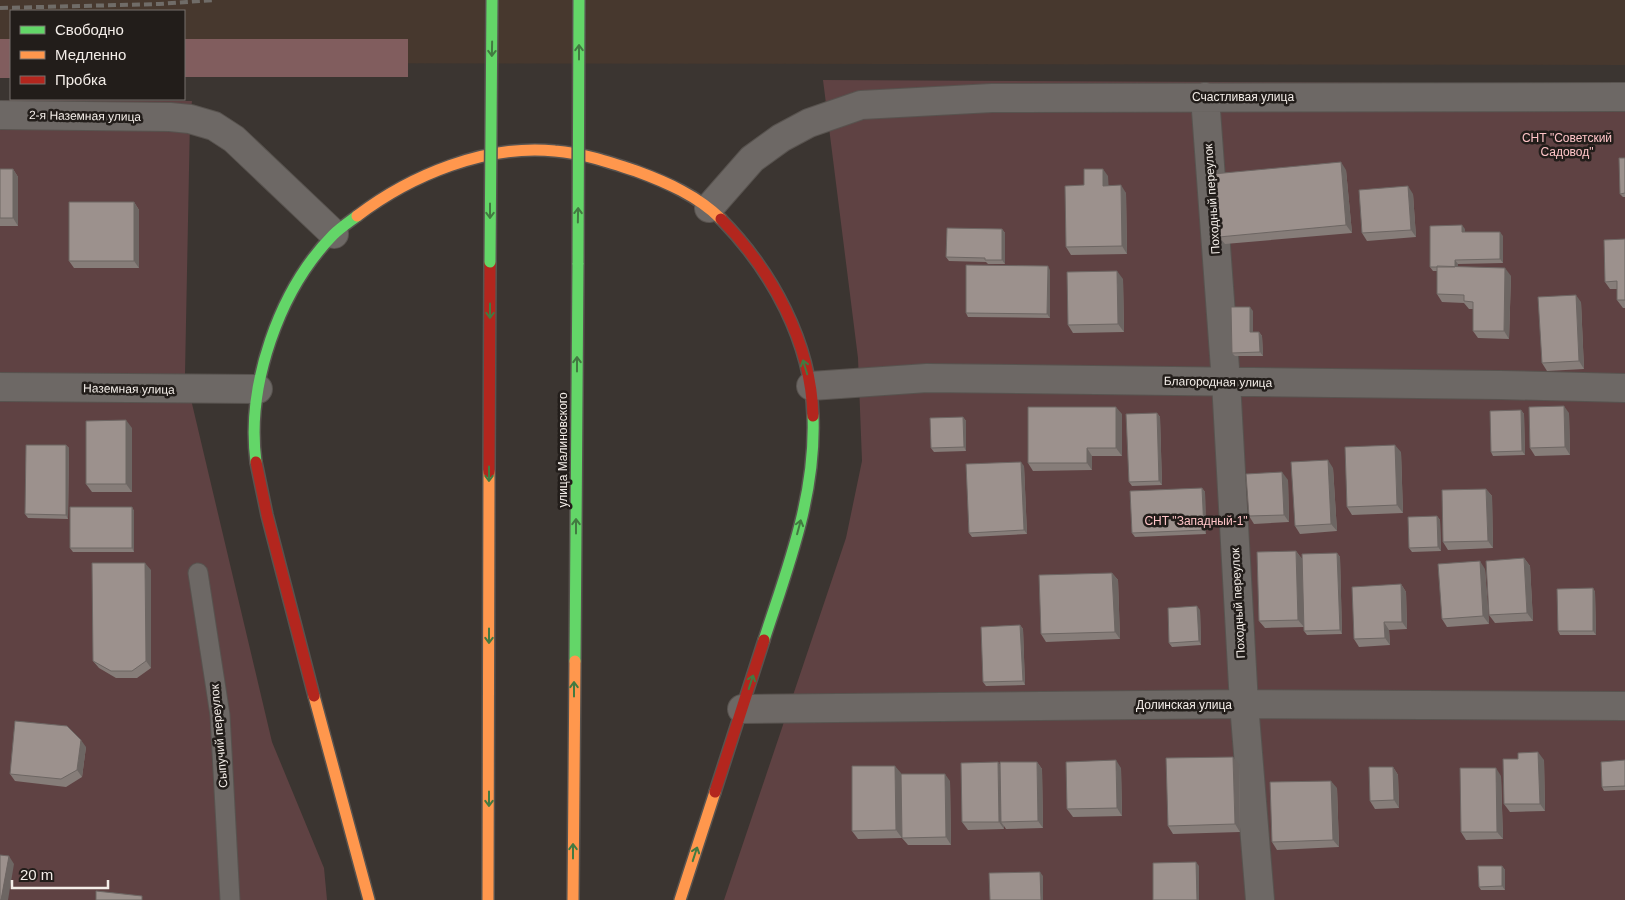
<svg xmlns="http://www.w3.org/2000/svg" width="1625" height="900" viewBox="0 0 1625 900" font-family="Helvetica,sans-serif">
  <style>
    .built { fill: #47382e }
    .green { fill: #5f4243 }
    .forest { fill: #815d5e }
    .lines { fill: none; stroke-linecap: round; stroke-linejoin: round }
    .lane-casing { stroke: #58534f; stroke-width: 21 }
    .street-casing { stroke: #58534f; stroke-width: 30 }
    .fast-casing { stroke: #58534f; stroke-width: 14 }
    .slow-casing { stroke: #58534f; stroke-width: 14 }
    .jam-casing { stroke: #58534f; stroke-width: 14 }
    .lane { stroke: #6d6865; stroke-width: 19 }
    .street { stroke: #6d6865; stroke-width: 28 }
    .fast { stroke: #63d668; stroke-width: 11 }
    .slow { stroke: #ff974d; stroke-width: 11 }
    .jam { stroke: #b3261e; stroke-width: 11 }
    .rail { stroke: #706c68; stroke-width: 4; stroke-dasharray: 8 4; stroke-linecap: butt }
    .fast-bridge-casing { stroke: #58534f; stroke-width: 14; stroke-linecap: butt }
    .fast-bridge { stroke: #63d668; stroke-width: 11 }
    .wall { fill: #867d79 }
    .shaded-wall { fill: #6d6663 }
    .building { fill: #9c918d; stroke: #6d6663 }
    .oneway { stroke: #427a41 }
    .labels { text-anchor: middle; stroke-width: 5; stroke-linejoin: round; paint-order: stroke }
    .street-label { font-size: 12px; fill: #f3ede8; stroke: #221d1a }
    .park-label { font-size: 12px; fill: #ffc4c7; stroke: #221d1a }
  </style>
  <rect width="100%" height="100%" fill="#3b3531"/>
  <path class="built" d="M0,0H1625V65L184,63V11H11V63H0Z"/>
  <path class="green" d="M823,80L1625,84V900H724L846,538L862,461L858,358Z
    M0,100L192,101L190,119L185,374L272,742L324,868L327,900H0Z"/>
  <path class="forest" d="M0,39H11V78H0Z
    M184,39H408V77H184Z"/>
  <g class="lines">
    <defs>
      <path id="lane" d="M198,573L220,715L230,900"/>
      <path id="street" d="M1205,97L1226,382L1244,704L1260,900
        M0,115L170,117L190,119L214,126L234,139L334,234
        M709,208L752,159L781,138L809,123L861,105L992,98L1625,97
        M811,386L927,378L1500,385L1625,388
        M0,387L258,389
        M742,709L1244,704L1625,706"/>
      <path id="fast" d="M256,462C246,385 279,290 333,235C340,228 349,222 357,216
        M764,640C788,566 816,496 813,416
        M575,661L578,263"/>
      <path id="slow" d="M357,216C411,175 486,144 555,151C582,153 609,162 636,171C666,182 698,196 721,219
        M314,696L369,900
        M488,900L489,472
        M573,900L575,661
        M680,900L715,792"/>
      <path id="jam" d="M721,219C772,271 811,342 813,416
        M256,462L267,515L314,696
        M489,472L490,262
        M715,792L764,640"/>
    </defs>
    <use href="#lane" class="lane-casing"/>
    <use href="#street" class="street-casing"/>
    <use href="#fast" class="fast-casing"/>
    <use href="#slow" class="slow-casing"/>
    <use href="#jam" class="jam-casing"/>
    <use href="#lane" class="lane"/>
    <use href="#street" class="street"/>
    <use href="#fast" class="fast"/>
    <use href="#slow" class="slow"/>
    <use href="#jam" class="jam"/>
    <path class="rail" d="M0,8L159,4L214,0"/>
    <defs>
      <path id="fast-bridge" d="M490,262L492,0
        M578,263L579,0"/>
    </defs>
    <use href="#fast-bridge" class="fast-bridge-casing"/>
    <use href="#fast-bridge" class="fast-bridge"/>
  </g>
  <path class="wall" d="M1625,158V197H1623L1620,194Z
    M0,169H13L18,177V226H0Z
    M1346,170L1352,233L1225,244L1219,237Z
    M1108,176V185L1126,193L1127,254L1071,255L1066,247L1084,185Z
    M1413,194L1416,237L1367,241L1362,233Z
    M134,202L139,210V268H74L69,261Z
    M1002,229L1005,233V264H988L986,262L949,261L946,257Z
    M1465,229V232L1503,236V263L1458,264V267L1511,276L1509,339L1478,338L1473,331V309H1469L1464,303L1442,302L1437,294V271H1433L1430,267Z
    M1625,239V308H1623L1617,300V289H1610L1605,282Z
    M1050,270V318L968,317L966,313Z
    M1123,279L1124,332L1073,333L1068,325Z
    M1581,302L1584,369L1547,371L1542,363Z
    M1253,311V332H1259L1262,336L1263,356H1235L1232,353Z
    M1521,410L1524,414L1525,455L1493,456L1491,452Z
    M1157,413L1160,417L1162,485L1132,486L1129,482Z
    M1569,413L1570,455L1535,456L1530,448Z
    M1122,414V456H1092V470L1033,471L1028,463Z
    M963,417L966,421V451L934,452L931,448Z
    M132,428V492H92L86,484Z
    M66,445L69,448L68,519L28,518L25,514Z
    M1401,452L1403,513L1352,515L1347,507Z
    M1024,466L1027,534L972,537L969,533Z
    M1333,468L1337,531L1300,534L1295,526Z
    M1288,480L1289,522L1254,524L1249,516Z
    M1202,488L1205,492L1206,534L1135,537L1132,533Z
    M1486,489L1492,496L1493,548L1448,550L1443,542Z
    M132,507L134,511V552H73L70,548Z
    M1437,516L1440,520L1441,551L1412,552L1409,548Z
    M1296,551L1302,559L1304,627L1265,628L1259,621Z
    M1337,553L1340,557L1342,634L1307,635L1304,631Z
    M1524,558L1530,566L1533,621L1495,623L1489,615Z
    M1485,569L1489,624L1447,627L1442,619Z
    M151,570V668L137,678H116L99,668L93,661Z
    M1112,573L1118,580L1120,639L1046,642L1041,634Z
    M1401,584L1406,592L1407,629L1389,630L1390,645L1359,647L1354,639Z
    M1593,588L1595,592L1596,635H1560L1558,631Z
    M1200,610L1201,645L1172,647L1169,643Z
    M1020,625L1023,629L1025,685L986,686L983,682Z
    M86,747L82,777L66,787L15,781L10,774Z
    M1518,759L1544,760L1545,811L1510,812L1504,804Z
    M1625,760V790L1604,791L1602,787Z
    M998,762L1000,765L1037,762L1042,769L1043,828L1006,829L1004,826V829L968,830L962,822Z
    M1239,764L1240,832L1173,834L1168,826Z
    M1393,767L1398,775L1399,808L1375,809L1370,801Z
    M1121,768L1122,816L1073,817L1067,809Z
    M901,773L902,838L858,839L852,831Z
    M1501,776L1503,839L1466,840L1461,832Z
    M950,781L951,845H908L902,838Z
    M1337,788L1339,847L1277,850L1272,842Z
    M1502,866L1505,870V890H1481L1479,887Z"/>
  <path class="shaded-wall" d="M1341,162L1346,170L1352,233L1346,225Z
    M13,169L18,177V226L13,218Z
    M1103,169L1108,176L1109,193L1103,186Z
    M1121,185L1126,193L1127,254L1122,246Z
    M1408,186L1413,194L1416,237L1411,230Z
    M134,202L139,210V268L134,261Z
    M1462,225L1465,229V236L1462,232Z
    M1002,229L1005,233V264L1002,260Z
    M1500,232L1503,236V263L1500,259Z
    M1455,260L1458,264V271L1455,267Z
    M1048,266L1050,270V318L1047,314Z
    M1505,268L1511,276L1509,339L1504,331Z
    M1117,271L1123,279L1124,332L1118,324Z
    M1576,295L1581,302L1584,369L1579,361Z
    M1250,307L1253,311V336L1250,332Z
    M1259,332L1262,336L1263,356L1260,352Z
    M1564,406L1569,413L1570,455L1565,447Z
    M1116,407L1122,414V456L1116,448Z
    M1521,410L1524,414L1525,455L1522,451Z
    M1157,413L1160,417L1162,485L1159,481Z
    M963,417L966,421V451L964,447Z
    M126,420L132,428V492L126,484Z
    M66,445L69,448L68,519L66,515Z
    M1395,445L1401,452L1403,513L1397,505Z
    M1087,448L1092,456V470L1087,463Z
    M1328,460L1333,468L1337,531L1331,524Z
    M1021,462L1024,466L1027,534L1024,530Z
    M1282,472L1288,480L1289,522L1284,515Z
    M1202,488L1205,492L1206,534L1204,530Z
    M1486,489L1492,496L1493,548L1488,541Z
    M132,507L134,511V552L132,548Z
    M1437,516L1440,520L1441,551L1438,547Z
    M1296,551L1302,559L1304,627L1298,620Z
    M1337,553L1340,557L1342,634L1340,630Z
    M1524,558L1530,566L1533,621L1527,613Z
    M1480,561L1485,569L1489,624L1483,616Z
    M145,563L151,570V668L146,661Z
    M1112,573L1118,580L1120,639L1115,632Z
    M1401,584L1406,592L1407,629L1402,622Z
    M1593,588L1595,592L1596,635L1593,631Z
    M1197,606L1200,610L1201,645L1199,641Z
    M1384,622L1389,630L1390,645L1385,638Z
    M1020,625L1023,629L1025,685L1023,681Z
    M81,740L86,747L82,777L77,770Z
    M1538,752L1544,760L1545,811L1540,804Z
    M1233,757L1239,764L1240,832L1235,824Z
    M1116,760L1121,768L1122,816L1117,808Z
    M998,762L1003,770L1001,822L1004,826V829L999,822Z
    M1037,762L1042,769L1043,828L1038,821Z
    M895,766L901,773L902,838L896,830Z
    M1393,767L1398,775L1399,808L1394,800Z
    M1496,768L1501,776L1503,839L1497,832Z
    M945,774L950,781L951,845L946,837Z
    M1331,781L1337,788L1339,847L1333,840Z
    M9,856L14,864L8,900H1Z
    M1196,862L1199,866V900H1197Z
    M1502,866L1505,870V890L1502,886Z
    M1040,872L1043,876V900H1041Z"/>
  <path class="building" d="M1619,158H1625V193L1620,194Z
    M1341,162L1346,225L1219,237L1213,174Z
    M0,169H13V218H0Z
    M1084,169H1103V186L1121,185L1122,246L1066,247L1065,186L1084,185Z
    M1408,186L1411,230L1362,233L1359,190Z
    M69,202H134V261H69Z
    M1462,225V232H1500V259L1455,260V267H1430V226Z
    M947,228L1002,229V260H985V258L946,257Z
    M1625,239V300H1617V281L1605,282L1604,240Z
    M966,265L1048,266L1047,314L966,313Z
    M1437,266L1505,268L1504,331H1473V302L1464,301V295L1437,294Z
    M1117,271L1118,324L1068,325L1067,272Z
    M1576,295L1579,361L1542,363L1538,297Z
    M1231,307H1250V332H1259L1260,352L1232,353Z
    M1564,406L1565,447L1530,448L1529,407Z
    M1028,407H1116V448H1087V463H1028Z
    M1521,410L1522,451L1491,452L1490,411Z
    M1157,413L1159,481L1129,482L1126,414Z
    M963,417L964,447L931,448L930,418Z
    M126,420V484H86V421Z
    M26,445H66V515L25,514Z
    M1395,445L1397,505L1347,507L1345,447Z
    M1328,460L1331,524L1295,526L1291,462Z
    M1021,462L1024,530L969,533L966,464Z
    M1282,472L1284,515L1249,516L1246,474Z
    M1202,488L1204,530L1132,533L1130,491Z
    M1486,489L1488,541L1443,542L1442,490Z
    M70,507H132V548H70Z
    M1437,516L1438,547L1409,548L1408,517Z
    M1296,551L1298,620L1259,621L1257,552Z
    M1337,553L1340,630L1304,631L1302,554Z
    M1524,558L1527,613L1489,615L1486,561Z
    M1480,561L1483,616L1442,619L1438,564Z
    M92,563H145L146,661L132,671H111L93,661Z
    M1112,573L1115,632L1041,634L1039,575Z
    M1401,584L1402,622H1384L1385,638L1354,639L1352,587Z
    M1593,588V631H1558L1557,589Z
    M1197,606L1199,641L1169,643L1168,608Z
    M1020,625L1023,681L983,682L981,627Z
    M15,721L67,726L81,740L77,770L61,779L10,774Z
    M1538,752L1540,804H1504L1503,759H1518V753Z
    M1233,757L1235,824L1168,826L1166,758Z
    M1116,760L1117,808L1067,809L1066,762Z
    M1625,760V786L1602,787L1601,762Z
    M998,762L999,822H962L961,763Z
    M1000,762H1037L1038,821L1001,822Z
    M852,766H895L896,830L852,831Z
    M1369,767H1393L1394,800L1370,801Z
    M1460,768H1496L1497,832H1461Z
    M901,774H945L946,837L902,838Z
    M1331,781L1333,840L1272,842L1270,782Z
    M0,855L9,856L1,900H0Z
    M1196,862L1197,900H1153V863Z
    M1478,866H1502V886L1479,887Z
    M1040,872L1041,900H990L989,873Z
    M96,891L142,896V900H96Z"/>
  <defs><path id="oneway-shaft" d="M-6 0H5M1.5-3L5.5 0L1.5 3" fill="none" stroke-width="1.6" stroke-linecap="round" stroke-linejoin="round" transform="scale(1.25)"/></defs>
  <g class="oneway">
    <use href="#oneway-shaft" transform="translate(492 49) rotate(91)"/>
    <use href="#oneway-shaft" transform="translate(579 52) rotate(-90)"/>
    <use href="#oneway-shaft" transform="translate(490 211) rotate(90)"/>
    <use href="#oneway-shaft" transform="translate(578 215) rotate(-89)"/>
    <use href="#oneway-shaft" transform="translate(490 311) rotate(90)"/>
    <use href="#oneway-shaft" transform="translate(577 364) rotate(-90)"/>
    <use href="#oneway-shaft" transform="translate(805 367) rotate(-107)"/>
    <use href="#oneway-shaft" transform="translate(489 474) rotate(90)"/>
    <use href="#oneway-shaft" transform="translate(576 526) rotate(-90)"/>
    <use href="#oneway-shaft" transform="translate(799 527) rotate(-75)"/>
    <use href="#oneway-shaft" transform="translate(489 636) rotate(90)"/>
    <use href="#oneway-shaft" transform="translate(751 682) rotate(-72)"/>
    <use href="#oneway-shaft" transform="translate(574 689) rotate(-90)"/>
    <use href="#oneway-shaft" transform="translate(489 799) rotate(90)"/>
    <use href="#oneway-shaft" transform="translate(573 851) rotate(-90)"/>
    <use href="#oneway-shaft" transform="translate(695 854) rotate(-72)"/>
  </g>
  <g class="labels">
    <g class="street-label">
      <text x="1243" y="101">Счастливая улица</text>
      <text transform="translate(85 116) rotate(1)" y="4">2-я Наземная улица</text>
      <text transform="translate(1212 199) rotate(-94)" y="4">Походный переулок</text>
      <text transform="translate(1218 382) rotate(1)" y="4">Благородная улица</text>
      <text transform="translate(129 389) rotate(1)" y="4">Наземная улица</text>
      <text transform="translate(563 450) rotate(-90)" y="4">улица Малиновского</text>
      <text transform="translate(1238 603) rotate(-93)" y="4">Походный переулок</text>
      <text x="1184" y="709">Долинская улица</text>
      <text transform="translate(219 736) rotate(-95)" y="4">Сыпучий переулок</text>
    </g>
    <g class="park-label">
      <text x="1567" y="142">СНТ "Советский<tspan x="1567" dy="14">Садовод"</tspan></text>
      <text x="1196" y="525">СНТ "Западный-1"</text>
    </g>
  </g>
  <rect x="10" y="10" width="175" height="90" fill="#221d1a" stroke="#76706c"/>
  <rect x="20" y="26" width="25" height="8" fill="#63d668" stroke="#76706c"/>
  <text x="55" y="35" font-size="15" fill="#f3ede8">Свободно</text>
  <rect x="20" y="51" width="25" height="8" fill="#ff974d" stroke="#76706c"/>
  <text x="55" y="60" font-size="15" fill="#f3ede8">Медленно</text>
  <rect x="20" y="76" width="25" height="8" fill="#b3261e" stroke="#76706c"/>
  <text x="55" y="85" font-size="15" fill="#f3ede8">Пробка</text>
  <path d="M12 880v8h96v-8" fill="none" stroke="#f3ede8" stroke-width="2.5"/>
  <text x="20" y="880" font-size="15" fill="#f3ede8" stroke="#221d1a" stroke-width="4" paint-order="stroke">20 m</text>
</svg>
